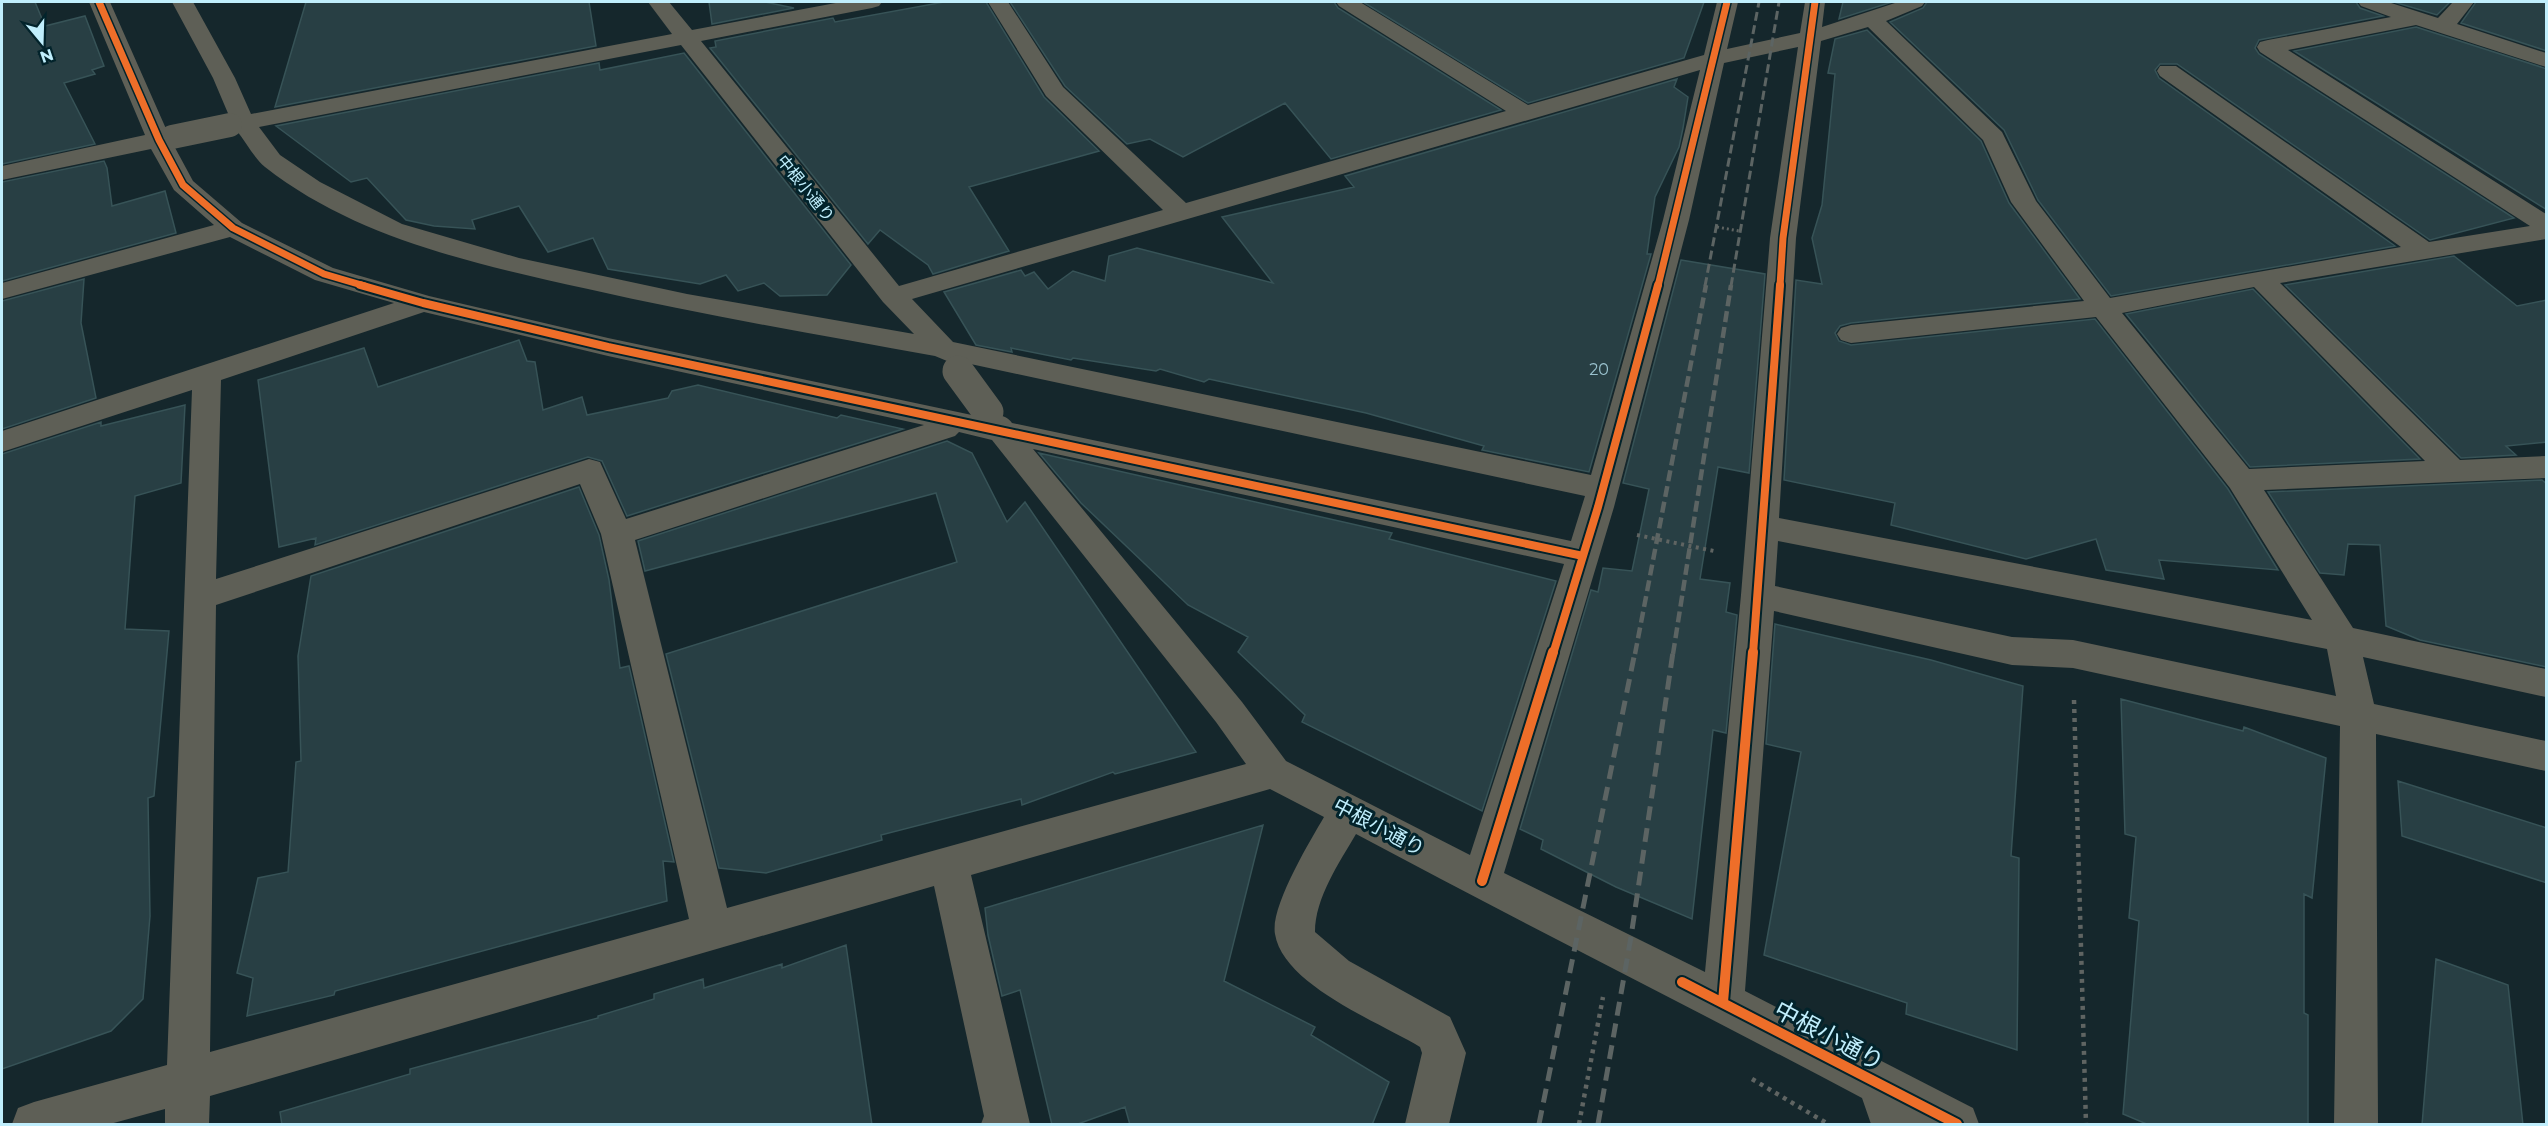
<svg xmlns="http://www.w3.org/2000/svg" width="2548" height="1126" viewBox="0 0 2548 1126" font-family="Montserrat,'Noto Sans JP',sans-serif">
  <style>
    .building { fill: #283f44; stroke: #375357; stroke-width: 1.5 }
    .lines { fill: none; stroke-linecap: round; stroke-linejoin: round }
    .path-far2 { stroke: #5f6462; stroke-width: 3; stroke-dasharray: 2 3; stroke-linecap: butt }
    .path-far1 { stroke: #5f6462; stroke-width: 4; stroke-dasharray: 3 4.5; stroke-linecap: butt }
    .path { stroke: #5f6462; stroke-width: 4.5; stroke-dasharray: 4 5; stroke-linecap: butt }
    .minor { fill: #5e5f56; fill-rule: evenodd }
    .rail-far2 { stroke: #5c6463; stroke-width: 3; stroke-dasharray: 9 4.5; stroke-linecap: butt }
    .rail-far1 { stroke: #5c6463; stroke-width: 4.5; stroke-dasharray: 11 5; stroke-linecap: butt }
    .rail { stroke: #5c6463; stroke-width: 5; stroke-dasharray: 14 8; stroke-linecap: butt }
    .minor-bridge-far1 { stroke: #5e5f56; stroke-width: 24 }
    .minor-bridge { stroke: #5e5f56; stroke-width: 31 }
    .cycleway-far2-casing { stroke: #02232b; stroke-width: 10 }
    .cycleway-far1-casing { stroke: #02232b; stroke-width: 12 }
    .cycleway-casing { stroke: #02232b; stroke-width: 14 }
    .cycleway-far2 { stroke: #ee6e29; stroke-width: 7 }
    .cycleway-far1 { stroke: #ee6e29; stroke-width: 8 }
    .cycleway { stroke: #ee6e29; stroke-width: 10 }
    .labels { text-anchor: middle; stroke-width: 6; stroke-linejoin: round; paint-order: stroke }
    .far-street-label { font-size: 16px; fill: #c0eefc; stroke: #02232b }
    .number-label { font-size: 16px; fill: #9ac2ce }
    .street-label { font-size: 20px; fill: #c0eefc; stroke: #02232b }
    .near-street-label { font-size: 24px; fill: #c0eefc; stroke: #02232b }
  </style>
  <rect width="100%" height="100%" fill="#15272c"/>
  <path class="building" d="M2,2H35L45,26L85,16L104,66L92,70L95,74L64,83L95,144L2,164Z
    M306,2H589L596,46L275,107Z
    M709,2H765L794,8L712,24Z
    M944,2H986L1044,97L1099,151L969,187L1009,251L933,274L928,265L880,230L868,244L710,48L716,47L715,41L833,18L835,22Z
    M1010,2H1334L1338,8L1501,110L1331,159L1285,103L1183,157L1150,139L1127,144L1065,86Z
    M1363,2H1704L1684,58L1528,103Z
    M1843,2H1892L1839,19Z
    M1927,2H2356L2360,8L2383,16L2259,40L2255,48L2259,54L2514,218L2430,240L2177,64H2160L2155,70L2159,78L2395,246L2111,296L2038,200L2004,130L1890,22L1923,8Z
    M2394,2H2450L2437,15Z
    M2476,2H2547V51L2461,23Z
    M2416,27L2547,69V210L2294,51Z
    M1867,30L1981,141L2009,203L2080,299L1851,323L1840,326L1835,333L1839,341L1851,345L2095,319L2228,489L2278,570L2159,560L2164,579L2106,570L2096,539L2026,559L1891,525L1895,503L1784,480L1796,280L1822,284L1812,238L1822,205L1835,74L1828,73L1835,39Z
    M684,53L851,265L827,295L780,296L764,283L738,291L726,275L700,284L608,269L593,238L548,252L519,206L472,220L475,229L434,226L406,220L367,178L351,182L276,126L599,63L600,70Z
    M1677,79L1674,87L1688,97L1683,128L1679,147L1655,197L1647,254H1651L1589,472L1482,450L1484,446L1366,413L1209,379L1204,382L1160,369L1156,371L1073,358L1071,360L1011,348L1012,352L976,345L944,292L1021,270L1025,276L1034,272L1048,289L1073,271L1105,281L1109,256L1137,248L1273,283L1222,217L1354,187L1345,176Z
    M104,161L107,168L112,206L165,191L176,233L2,281V182Z
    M2454,256L2517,306L2547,300V442L2506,446L2516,455L2461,458L2285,285Z
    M1681,260L1765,274L1749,473L1718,467L1700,579L1730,583L1726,612L1737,615L1726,733L1713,730L1692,919L1616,887L1541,849L1543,840L1520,829L1591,590L1598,592L1603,568L1632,571L1649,489L1623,483Z
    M84,279L81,323L96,398L2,429V301Z
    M2253,289L2420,459L2250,467L2126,314Z
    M519,340L527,361L535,362L543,410L582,397L587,415L668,398L672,391L698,385L837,418L841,415L903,429L627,516L602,461L588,457L315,545L316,538L279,547L258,380L364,348L378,387Z
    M185,405L181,483L135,496L125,629L169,631L154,796L148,798L150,916L143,999L111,1031L2,1069V454L101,422V426Z
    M947,441L972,453L1007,522L1025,502L1196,752L1115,774L1113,772L1022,805L1021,799L881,835L882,840L766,873L719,868L666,654L957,562L936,493L645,571L638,541Z
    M1039,453L1392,533L1389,539L1556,581L1482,811L1302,722L1305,715L1238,652L1248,637L1188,605L1081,503Z
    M2542,480L2547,484V667L2420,640L2386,626L2380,545L2348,544L2344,575L2320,573L2268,492Z
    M579,487L599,535L609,580L620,668L629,666L674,862L663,861L667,901L335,991L334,995L247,1016L253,978L237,973L258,878L288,872L296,762L301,761L298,656L311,576Z
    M1775,624L1931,660L2023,686L2011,856L2019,858L2017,1050L1906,1014L1907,1003L1764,955L1801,752L1766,744Z
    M2121,699L2243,731L2244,727L2326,758L2312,898L2304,894V1013L2308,1015V1125H2149L2123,1114L2139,921L2129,918L2136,837L2125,834Z
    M2398,781L2547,828V883L2402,836Z
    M1263,825L1224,981L1315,1027L1311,1035L1389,1082L1372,1125H1130L1125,1107L1075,1125H1052L1020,990L1002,996L988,935L985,908Z
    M846,945L872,1125H282L280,1112L410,1074V1069L598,1018V1016L654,999V994L703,979L704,988L782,964V968Z
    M2436,959L2508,985L2523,1125H2422Z"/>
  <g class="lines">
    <path class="path-far2" d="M1717,227L1739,231"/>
    <path class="path-far1" d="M1637,535L1714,551"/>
    <path class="path" d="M2074,700L2086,1124
      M1752,1079L1828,1124
      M1579,1124L1603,997"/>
    <path class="minor" d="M89,2H110L167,131L180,132L184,137L180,142L173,144L193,181L242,223L333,268L429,296L608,338L986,418C997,415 1005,414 1012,423L1571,541L1585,496L952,360L947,361L935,356C819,335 703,315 588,289C476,264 357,239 265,167C254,158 246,142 237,131L222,130L218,125L222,120L230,118L213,78L172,2H193L235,78L251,114L672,34L648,2H669L692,30L841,2H882L879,6L872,8L701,41L899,286L1163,210L1046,96L988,2H1008L1063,87L1186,203L1506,111L1339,6L1336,2H1360L1528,105L1704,55L1717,2H1738L1727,49L1800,33L1805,2H1825L1822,27L1898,2H1925L1922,6L1886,21L2002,132L2036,201L2110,298L2401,247L2160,76L2157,71L2160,66H2176L2429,242L2530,226L2260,52L2257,47L2260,42L2268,40L2391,17L2361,6L2358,2H2388L2438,18L2453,2H2474L2457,24L2546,53V67L2416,25L2288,50L2546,214V239L2280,283L2460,460L2546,456V478L2264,490L2353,628L2546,669V697L2363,657L2374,704L2546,741V771L2376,734L2378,1124H2334L2340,726L2073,668L2012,665L1774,611L1745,991L1973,1108L1979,1124H1871L1862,1098C1694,1009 1524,924 1356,834C1339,863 1315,898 1315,932L1349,961L1450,1017L1466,1053L1449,1124H1405L1422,1053L1420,1047C1379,1022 1283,985 1275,934C1270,907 1310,841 1324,817L1270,789L971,875L1030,1124H981L984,1116L934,886L210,1096L209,1124H165V1109L110,1124H12L18,1108L34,1102L167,1065L192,390L2,452V431L394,303L315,280L230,237L2,299V283L214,225L174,190L151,149L2,180V166L145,135ZM1868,27L1983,140L2011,202L2084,301L1851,325L1841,328L1837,334L1841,340L1851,343L2096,317L2230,488L2312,620L1779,518L1796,238L1821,41ZM681,45L883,302L914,334L687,294L519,258L402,224L320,182L280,155L259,127ZM1798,47L1770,238L1741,595L1705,972L1504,873L1614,507L1689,220L1724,63ZM1700,70L1663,220L1591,475L953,342L912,299ZM2254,287L2425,461L2249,469L2122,313ZM424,312L608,356L924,425L626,519L600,462L589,459L216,579L221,380ZM959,432L992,440L1216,722L1246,764L727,908L635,540L955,436ZM1033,449L1564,564L1470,855L1286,761L1242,702ZM580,484L601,534L689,919L210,1052L216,605ZM1778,541L2327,649L2336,696L2073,640L2012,637L1775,586Z"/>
    <path class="rail-far2" d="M1705,286L1759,2
      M1731,286L1779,2"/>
    <path class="rail-far1" d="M1635,654L1706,285
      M1673,654L1731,285"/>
    <path class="rail" d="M1539,1124L1635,652
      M1598,1124L1631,937L1673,652"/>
    <path class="minor-bridge-far1" d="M172,137L230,125"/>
    <path class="minor-bridge" d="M958,371L988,412"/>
    <defs>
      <path id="cycleway-far2" d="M99,2L159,140L183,185L233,228L324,274L365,286
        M1658,286L1727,2
        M1780,286L1783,238L1815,2"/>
      <path id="cycleway-far1" d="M360,285L423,303L608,347L1583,556
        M1553,654L1598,507L1658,285
        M1753,654L1780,285"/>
      <path id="cycleway" d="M1482,881L1553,652
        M1682,982L1957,1124
        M1723,1002L1753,652"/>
    </defs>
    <use href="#cycleway-far2" class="cycleway-far2-casing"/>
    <use href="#cycleway-far1" class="cycleway-far1-casing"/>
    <use href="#cycleway" class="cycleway-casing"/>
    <use href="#cycleway-far2" class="cycleway-far2"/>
    <use href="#cycleway-far1" class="cycleway-far1"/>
    <use href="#cycleway" class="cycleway"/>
  </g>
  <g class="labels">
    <g class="far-street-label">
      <text transform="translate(806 188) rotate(51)" y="6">中根小通り</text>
    </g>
    <g class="number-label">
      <text x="1599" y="375">20</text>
    </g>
    <g class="street-label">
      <text transform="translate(1379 827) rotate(28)" y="7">中根小通り</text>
    </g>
    <g class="near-street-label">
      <text transform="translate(1829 1036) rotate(28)" y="8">中根小通り</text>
    </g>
  </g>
  <rect width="2548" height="1126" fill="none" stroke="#c0eefc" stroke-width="6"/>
  <g transform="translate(42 42) rotate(161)" stroke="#02232b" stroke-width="4.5" paint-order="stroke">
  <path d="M0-4.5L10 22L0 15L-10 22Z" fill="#c0eefc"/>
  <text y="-9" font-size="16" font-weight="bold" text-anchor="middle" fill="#c0eefc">N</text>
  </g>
</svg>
